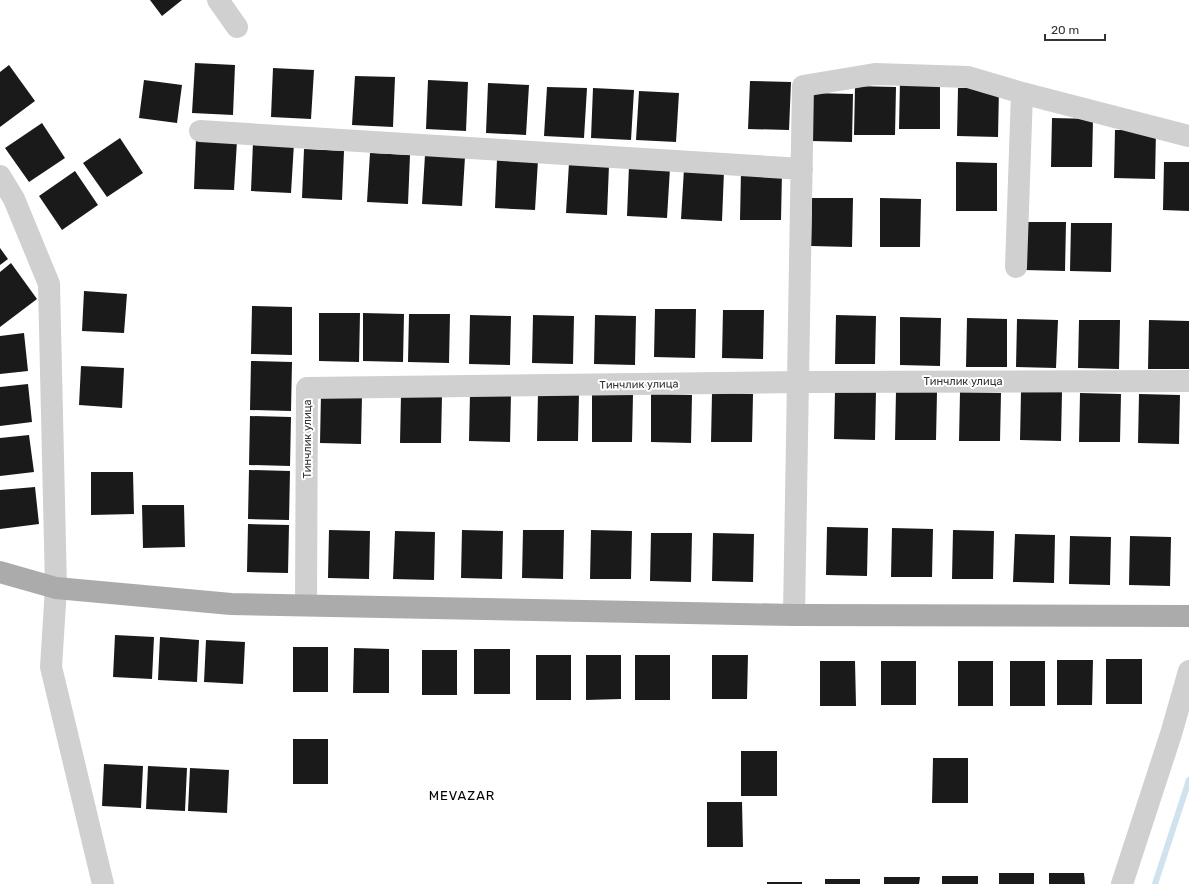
<svg xmlns="http://www.w3.org/2000/svg" width="1189" height="884" viewBox="0 0 1189 884" font-family="Rubik,sans-serif">
  <style>
    .lines { fill: none; stroke-linecap: round; stroke-linejoin: round }
    .stream { stroke: #cfe2ee; stroke-width: 6 }
    .building { fill: #1a1a1a }
    .minor { stroke: #d0d0d0; stroke-width: 22 }
    .major { stroke: #ababab; stroke-width: 22 }
    .labels { text-anchor: middle; stroke-width: 4; stroke-linejoin: round; paint-order: stroke }
    .street-label { font-size: 11px; fill: #333; stroke: #fff }
    .quarter-label { font-size: 13px; letter-spacing: 1px; fill: #000; stroke: #fff }
  </style>
  <rect width="100%" height="100%" fill="#fff"/>
  <g class="lines">
    <path class="stream" d="M1155,884L1189,780"/>
  </g>
  <path class="building" d="M150,0H182L162,16Z
    M195,63L235,65L233,115L192,113Z
    M9,65L35,101L0,127V72Z
    M273,68L314,70L311,119L271,117Z
    M355,76L395,77L393,127L352,125Z
    M144,80L182,85L177,123L139,118Z
    M428,80L468,82L466,131L426,129Z
    M900,80L940,81V129H899Z
    M750,81L791,82L789,130L748,129Z
    M488,83L529,85L526,135L486,133Z
    M855,86L896,87L895,135H854Z
    M547,87L587,88L584,138L544,136Z
    M593,88L634,90L631,140L591,138Z
    M958,88H999L998,137L957,136Z
    M639,91L679,93L676,142L636,140Z
    M812,93L853,94L852,142L811,141Z
    M1052,118L1093,119L1092,167H1051Z
    M42,123L65,158L29,182L5,148Z
    M1115,130H1156L1155,179L1114,178Z
    M120,138L143,173L107,197L83,163Z
    M196,139L237,141L234,190L194,189Z
    M253,142L294,143L291,193L251,191Z
    M304,149L344,151L342,200L302,198Z
    M370,153L410,155L408,204L367,202Z
    M425,155L465,157L462,206L422,204Z
    M497,159L538,160L535,210L495,208Z
    M956,162L997,163V211H956Z
    M1164,162H1189V211L1163,210Z
    M569,163L609,165L607,215L566,213Z
    M629,166L670,168L667,218L627,216Z
    M684,169L724,171L722,221L681,219Z
    M75,171L98,205L62,230L39,196Z
    M741,171L782,172L781,220H740Z
    M812,198H853L852,247L811,246Z
    M880,198L921,199L920,247H880Z
    M1025,222H1066L1065,271L1024,270Z
    M1071,223H1112L1111,272L1070,271Z
    M0,248L8,259L0,265Z
    M11,263L37,299L0,327V272Z
    M84,291L127,294L124,333L82,331Z
    M252,306L292,307V355L251,354Z
    M655,309H696L695,358L654,357Z
    M723,310H764L763,359L722,358Z
    M319,313H360L359,362L319,361Z
    M363,313L404,314L403,362L363,361Z
    M409,314H450L449,363L408,362Z
    M470,315L511,316L510,365L469,364Z
    M533,315L574,316L573,364L532,363Z
    M595,315L636,316L635,365L594,364Z
    M836,315L876,316L875,364H835Z
    M900,317L941,318L940,366L900,365Z
    M967,318L1007,319V367H966Z
    M1017,319L1058,320L1056,368L1016,367Z
    M1079,320H1120L1119,369L1078,368Z
    M1149,320L1189,321V369H1148Z
    M24,333L28,371L0,374V336Z
    M251,361L292,362L291,411L250,410Z
    M81,366L124,368L122,408L79,405Z
    M28,384L32,422L0,426V387Z
    M835,391H876L875,440L834,439Z
    M896,391L937,392L936,440H895Z
    M538,392L579,393L578,441H537Z
    M960,392L1001,393L1000,441H959Z
    M1021,392H1062L1061,441L1020,440Z
    M470,393H511L510,442L469,441Z
    M592,393L633,394L632,442H592Z
    M712,393L753,394L752,442H711Z
    M1080,393L1121,394L1120,442H1079Z
    M321,394L362,395L361,444L320,443Z
    M401,394L442,395L441,443H400Z
    M651,394L692,395L691,443L651,442Z
    M1139,394L1180,395L1179,444L1138,443Z
    M250,416L291,417L290,466L249,465Z
    M29,435L34,472L0,476V438Z
    M249,470L290,471L289,520L248,519Z
    M91,472H133L134,514L91,515Z
    M35,487L39,524L0,529V490Z
    M142,505H184L185,547L143,548Z
    M248,524L289,525L288,573L247,572Z
    M827,527L868,528L867,576L826,575Z
    M892,528L933,529L932,577H891Z
    M329,530L370,531L369,579L328,578Z
    M462,530L503,531L502,579L461,578Z
    M523,530H564L563,579L522,578Z
    M591,530L632,531L631,579H590Z
    M953,530L994,531L993,579H952Z
    M395,531L435,532L434,580L393,579Z
    M651,533H692L691,582L650,581Z
    M713,533L754,534L753,582L712,581Z
    M1015,534L1055,535L1054,583L1013,582Z
    M1070,536L1111,537L1110,585L1069,584Z
    M1130,536L1171,537L1170,586L1129,585Z
    M115,635L154,637L152,679L113,677Z
    M160,637L199,640L197,682L158,680Z
    M206,640L245,642L243,684L204,682Z
    M293,647H328V692H293Z
    M354,648L389,649V693H353Z
    M474,649H510V694H474Z
    M422,650H457V695H422Z
    M536,655H571V700H536Z
    M586,655H621V699L586,700Z
    M635,655H670V700H635Z
    M712,655H748L747,699H712Z
    M1106,659H1142V704H1106Z
    M1057,660H1093L1092,705H1057Z
    M820,661H855L856,706H820Z
    M881,661H916V705H881Z
    M958,661H993V706H958Z
    M1010,661H1045V706H1010Z
    M293,739H328V784H293Z
    M741,751H777V796H741Z
    M933,758H968V803H932Z
    M104,764L143,766L141,808L102,806Z
    M148,766L187,768L185,811L146,809Z
    M190,768L229,770L227,813L188,811Z
    M707,802H742L743,847H707Z
    M999,873H1034V884H999Z
    M1049,873H1084L1085,884H1049Z
    M942,876H978V884H942Z
    M884,877H920L919,884H884Z
    M825,879H860V884H825Z
    M767,882H802V884H767Z"/>
  <g class="lines">
    <path class="minor" d="M218,0L237,27
      M200,131L802,169
      M0,176L14,199L49,284L56,588L51,667L103,884
      M1016,267L1022,93
      M306,605L307,388L798,382L1189,381
      M794,615L803,86L875,74L968,77L1022,93L1189,136
      M1122,884L1171,734L1189,671"/>
    <path class="major" d="M0,572L56,588L231,604L794,615L1189,616"/>
  </g>
  <g class="labels">
    <g class="street-label">
      <text x="963" y="385">Тинчлик улица</text>
      <text transform="translate(639 384) rotate(-1)" y="4">Тинчлик улица</text>
      <text transform="translate(307 439) rotate(-90)" y="4">Тинчлик улица</text>
    </g>
    <g class="quarter-label">
      <text x="462" y="800">MEVAZAR</text>
    </g>
  </g>
  <path d="M1045 34v6h60v-6" fill="none" stroke="#333333" stroke-width="2"/>
  <text x="1051" y="34" font-size="12" fill="#333333" stroke="#ffffff" stroke-width="3" paint-order="stroke">20 m</text>
</svg>
